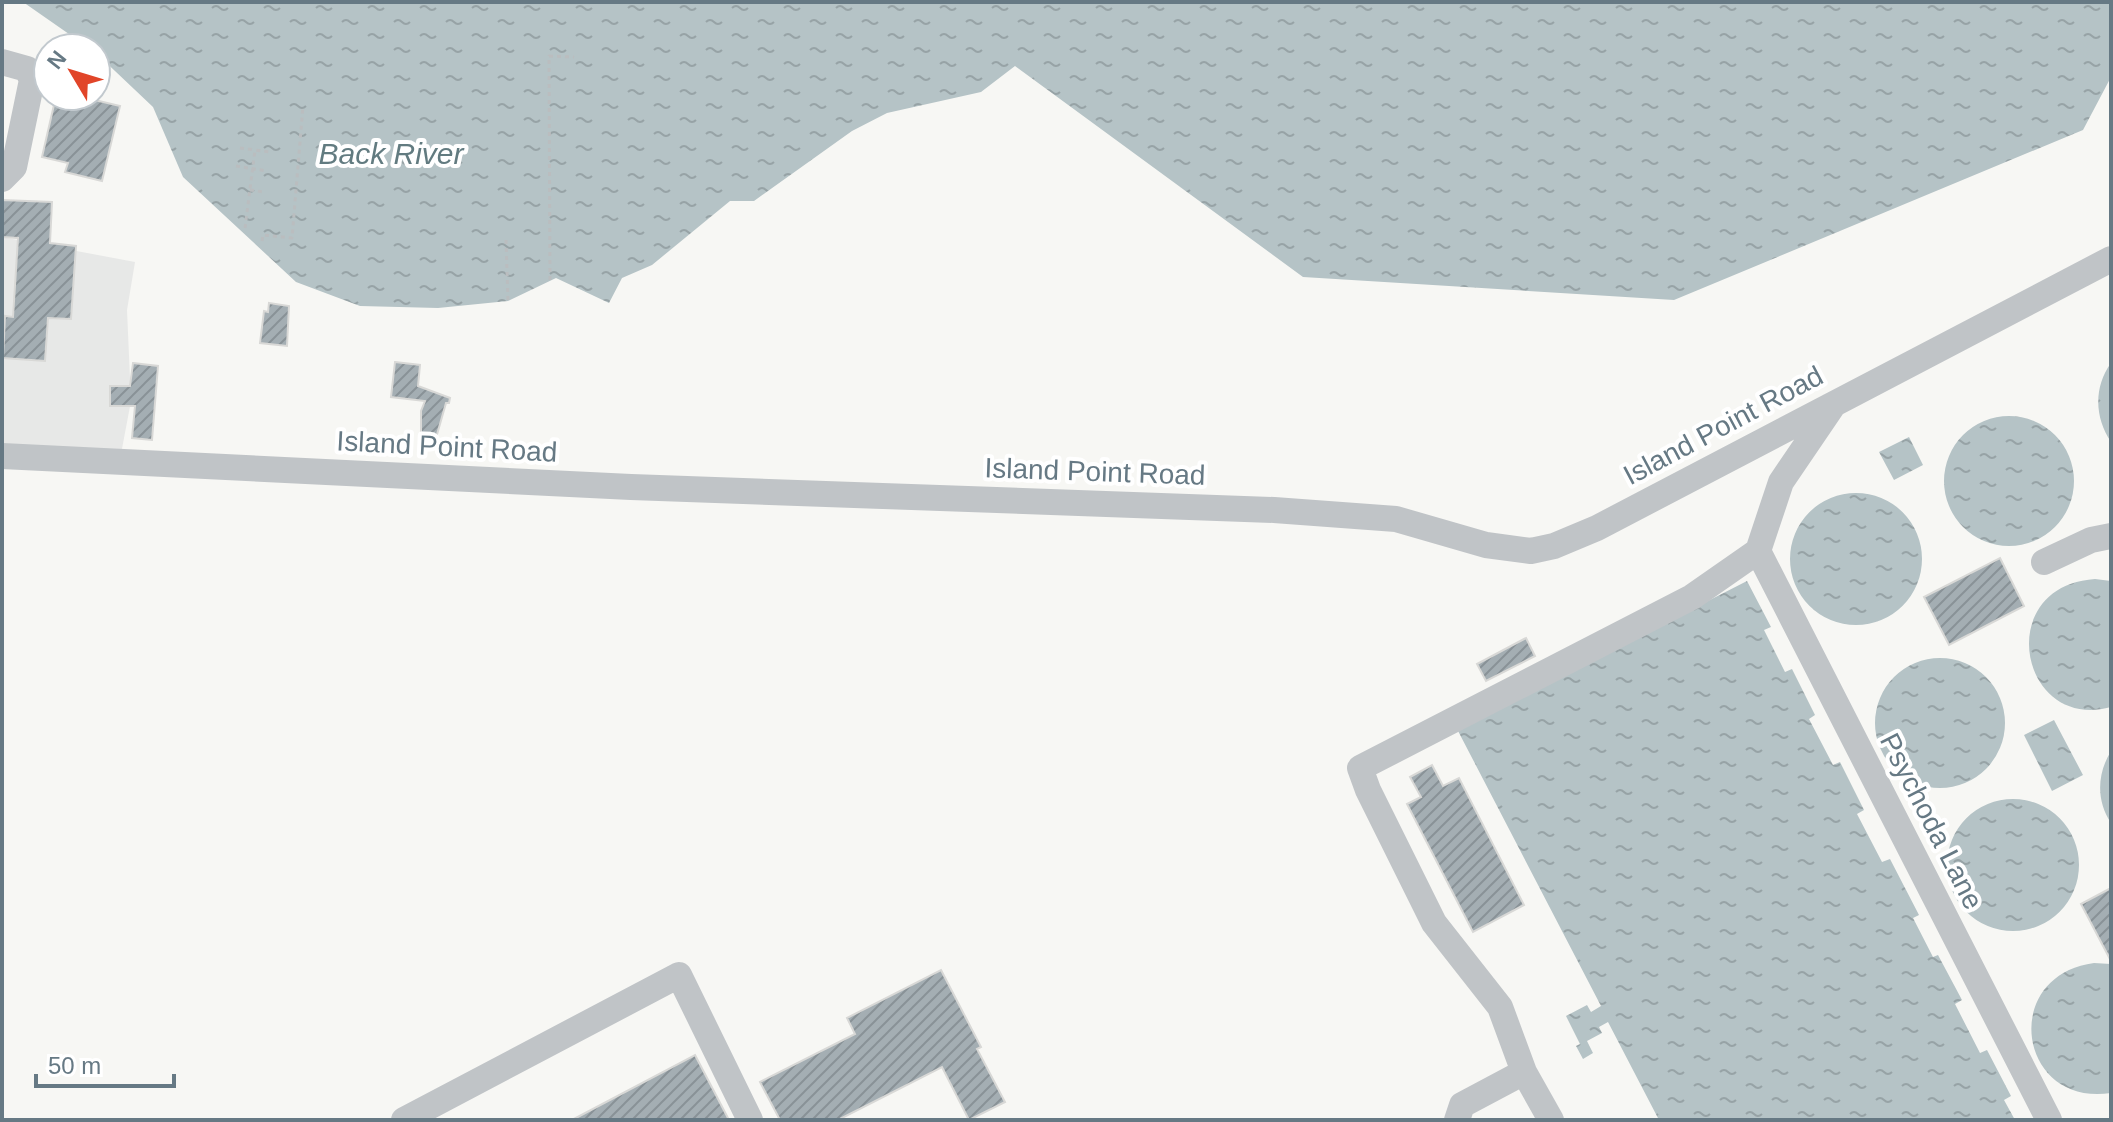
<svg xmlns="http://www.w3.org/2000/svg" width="2113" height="1122" viewBox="0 0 2113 1122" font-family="Helvetica,sans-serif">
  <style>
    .built { fill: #e7e8e7 }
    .water { fill: url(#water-ripples) }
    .building { fill: url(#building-hatch); stroke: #d8d8d6; stroke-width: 2 }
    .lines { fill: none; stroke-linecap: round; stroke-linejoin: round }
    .path { stroke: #babdbf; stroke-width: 3; stroke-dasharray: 4 4; stroke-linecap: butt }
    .minor { stroke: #c0c4c7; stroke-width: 26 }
    .labels { text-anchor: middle; stroke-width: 8; stroke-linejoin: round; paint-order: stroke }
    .street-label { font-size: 28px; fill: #667984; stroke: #fff }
    .water-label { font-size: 30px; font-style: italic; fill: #627b80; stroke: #fff }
  </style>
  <defs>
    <pattern id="water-ripples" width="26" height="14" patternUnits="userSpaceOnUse" patternTransform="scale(2)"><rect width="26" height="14" fill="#b5c3c6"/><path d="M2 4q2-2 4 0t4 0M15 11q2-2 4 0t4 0" fill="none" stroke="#97a3a6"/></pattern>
    <pattern id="building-hatch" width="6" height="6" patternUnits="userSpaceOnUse" patternTransform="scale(2)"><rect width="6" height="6" fill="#a4aeb3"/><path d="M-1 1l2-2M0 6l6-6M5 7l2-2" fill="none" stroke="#899297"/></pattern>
  </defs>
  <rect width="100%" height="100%" fill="#f7f7f4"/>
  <path class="built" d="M2,237L135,262L127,310L131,401L121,454L2,445Z"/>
  <path class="water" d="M23,2H2111V77L2083,130L1674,300L1303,277L1015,66L981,92L887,113L852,131L754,201H730L652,265L622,278L609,303L556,278L508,301L438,308L360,306L296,282L183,177L153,107L96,53V48H89Z
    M2111,363V442C2095,418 2093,388 2111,363Z
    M1944 481a65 65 0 1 1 130 0a65 65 0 1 1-130 0Z
    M1909,437L1923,465L1894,480L1879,452Z
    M1790 559a66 66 0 1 1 132 0a66 66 0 1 1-132 0Z
    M2095,579L2111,581V707C2019,732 1992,586 2095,579Z
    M1747,581L1771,627L1764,630L1785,672L1792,669L1815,715L1809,719L1833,765L1840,762L1864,810L1857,814L1882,862L1890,859L1919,915L1913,918L1933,957L1938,955L1962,1000L1955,1004L1980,1053L1987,1050L2011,1096L2004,1100L2015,1120H1659L1608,1022L1599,1027L1602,1033L1587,1041L1593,1053L1583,1059L1576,1046L1580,1044L1566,1016L1587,1005L1591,1012L1601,1006L1457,729Z
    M1875 723a65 65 0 1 1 130 0a65 65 0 1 1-130 0Z
    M2054,720L2083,775L2052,791L2024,735Z
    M2111,751V823C2096,800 2097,774 2111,751Z
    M1947 865a66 66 0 1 1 132 0a66 66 0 1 1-132 0Z
    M2094,963L2111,964V1093C2018,1107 1999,976 2094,963Z"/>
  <path class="building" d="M56,96H78L120,106L102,181L65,172L68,163L42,157Z
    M2,200L52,202L50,243L76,246L71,319L48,318L45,361L3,358L5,316L13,317L18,238L2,237Z
    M269,303L289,306L287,346L260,343L264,311L268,312Z
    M395,362L420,365L418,386L450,398L449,403H446L436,438H421V411L425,401L391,397Z
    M133,363L158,366L152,440L132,438L135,406H110V386H130Z
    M2000,558L2024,606L1949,645L1924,597Z
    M1526,638L1535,656L1486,681L1477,664Z
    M1432,765L1443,786L1459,778L1524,905L1473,932L1407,804L1421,797L1410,777Z
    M2111,888V961L2081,904Z
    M941,970L981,1047L977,1049L1005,1102L969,1120L942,1067L838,1120H780L760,1082L855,1034L847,1018Z
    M695,1055L729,1120H572Z"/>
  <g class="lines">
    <path class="path" d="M240,148L255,150
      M236,166L267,171
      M250,190L264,192
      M245,228L255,150L270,152
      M506,240L508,301
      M262,241L263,235L292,238L303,106
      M550,280L549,56L574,57"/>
    <path class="minor" d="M2,62L27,69L32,80L14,167L2,179
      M2,456L631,487L1274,510L1396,519L1486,545L1531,551L1554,546L1597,528L2111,259
      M1758,551L2049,1120
      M2044,562L2091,540L2111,536
      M404,1120L679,975L750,1120
      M1457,1120L1462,1105L1524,1072
      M1551,1120L1524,1072L1500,1007L1434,923L1368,790L1360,768L1692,597L1758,551L1781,482L1832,407"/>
  </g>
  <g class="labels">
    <g class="street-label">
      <text transform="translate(1723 425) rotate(-28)" y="10">Island Point Road</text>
      <text transform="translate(447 446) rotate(3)" y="10">Island Point Road</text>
      <text transform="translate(1095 471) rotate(2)" y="10">Island Point Road</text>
      <text transform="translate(1932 821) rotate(63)" y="10">Psychoda Lane</text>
    </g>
    <g class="water-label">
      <text x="391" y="164">Back River</text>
    </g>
  </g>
  <rect width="2113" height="1122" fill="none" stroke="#667984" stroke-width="8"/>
  <g transform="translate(72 72) rotate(308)"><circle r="38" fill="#ffffff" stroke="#c2c9ce" stroke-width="2"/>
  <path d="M0-6L14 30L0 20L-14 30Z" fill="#e14529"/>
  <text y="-12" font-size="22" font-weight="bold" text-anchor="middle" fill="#667984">N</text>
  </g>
  <path d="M36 1074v12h138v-12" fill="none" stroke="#667984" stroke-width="4"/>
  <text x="48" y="1074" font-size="24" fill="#667984" stroke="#ffffff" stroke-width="6" paint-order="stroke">50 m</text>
</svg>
